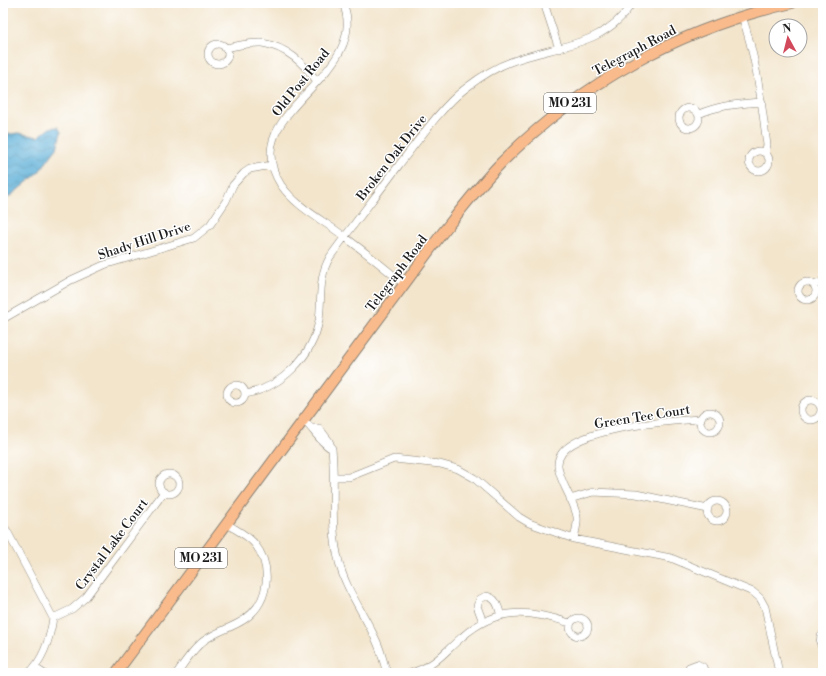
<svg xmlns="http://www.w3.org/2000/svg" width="826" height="676" viewBox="0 0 826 676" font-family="'Libre Bodoni',serif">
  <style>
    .water { fill: url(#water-waves); stroke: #3c667a }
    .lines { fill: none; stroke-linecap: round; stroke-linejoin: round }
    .minor-casing { stroke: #888074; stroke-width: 8 }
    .primary-casing { stroke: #888074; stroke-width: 12 }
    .minor { stroke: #fff; stroke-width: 7 }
    .primary { stroke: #fabb8c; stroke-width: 10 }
    .labels { text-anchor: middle; stroke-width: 3; stroke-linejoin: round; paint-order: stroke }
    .shield { fill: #fff; stroke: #606060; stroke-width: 1 }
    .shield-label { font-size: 12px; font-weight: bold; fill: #1c1c1c }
    .street-label { font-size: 13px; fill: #1c1c1c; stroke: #fff }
  </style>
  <defs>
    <pattern id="water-waves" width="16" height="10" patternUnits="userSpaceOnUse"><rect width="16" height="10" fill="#5cafd7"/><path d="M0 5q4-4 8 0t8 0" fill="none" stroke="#4b8eae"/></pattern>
  </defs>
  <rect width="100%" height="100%" fill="#fff"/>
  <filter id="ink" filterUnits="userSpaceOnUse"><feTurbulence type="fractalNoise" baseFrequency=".025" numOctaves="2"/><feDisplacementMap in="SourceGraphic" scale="8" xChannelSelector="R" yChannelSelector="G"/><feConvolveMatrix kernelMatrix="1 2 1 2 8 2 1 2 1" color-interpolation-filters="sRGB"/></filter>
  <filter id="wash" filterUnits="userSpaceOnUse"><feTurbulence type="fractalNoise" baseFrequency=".012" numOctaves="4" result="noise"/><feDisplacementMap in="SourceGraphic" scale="16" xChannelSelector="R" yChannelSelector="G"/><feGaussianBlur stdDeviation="0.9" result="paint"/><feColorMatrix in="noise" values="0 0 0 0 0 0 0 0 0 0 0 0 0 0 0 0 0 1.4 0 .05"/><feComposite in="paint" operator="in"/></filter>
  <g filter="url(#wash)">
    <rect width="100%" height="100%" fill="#f3e5cc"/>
    <path class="water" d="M58,127L61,132L57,148L38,173L3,202V135L18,133L38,137L50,128Z"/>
  </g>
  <g filter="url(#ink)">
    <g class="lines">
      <defs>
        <path id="minor" d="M343,3C373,78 233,111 281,185C297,208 323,220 345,237C365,252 385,268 404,284
          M544,3L559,49
          M742,16C757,60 761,100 767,145L765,153
          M208 54a10 10 0 1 1 20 0a10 10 0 1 1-20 0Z
          M225,48C237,46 251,42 262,43C287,47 303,63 317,81
          M679 118a10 10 0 1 1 20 0a10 10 0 1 1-20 0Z
          M699,114C719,105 740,104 762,102
          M749 161a10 10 0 1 1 20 0a10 10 0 1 1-20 0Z
          M798 291a9 9 0 1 1 18 0a9 9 0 1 1-18 0Z
          M815,285L823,281
          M3,319L71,280L104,265L194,238L210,225L226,201L233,185L244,173L250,169L272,165
          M227 394a9 9 0 1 1 18 0a9 9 0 1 1-18 0Z
          M245,394C281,388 313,356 319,320C322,298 318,277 330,257C352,226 376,196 399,165C418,141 441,107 466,88C480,77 496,67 513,61C556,45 605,47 632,3
          M801 410a10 10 0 1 1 20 0a10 10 0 1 1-20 0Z
          M700 422a10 10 0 1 1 20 0a10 10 0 1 1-20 0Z
          M303,420C314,429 319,442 332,449C336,486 329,525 339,562C346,592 368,618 379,647C382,655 384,664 387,673
          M312,428H319L329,441L332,449
          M159 484a10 10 0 1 1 20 0a10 10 0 1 1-20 0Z
          M334,477H349L394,459L440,464L458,469L474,478L519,517L529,523L574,539L671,558L753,592L760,598L765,607L779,673
          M570,499L593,492L636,494L708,509
          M707 511a10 10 0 1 1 20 0a10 10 0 1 1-20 0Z
          M3,526L7,531L53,618C50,638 44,659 29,673
          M574,539C575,532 578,524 577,517C574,499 560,484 558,466C555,427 674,421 701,419
          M570 627a9 9 0 1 1 18 0a9 9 0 1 1-18 0Z
          M53,618L72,609L86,597L164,492
          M483,622L477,606L480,599L486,596C497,598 498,606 501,616
          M823,635L821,636L820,642L823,651
          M35,668L43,673
          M177,673C184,663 191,652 200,644C212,632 231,629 245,619C270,601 273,566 254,543C247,535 236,530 227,524
          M411,673C437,665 443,653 462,637C497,606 529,610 570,623
          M687,673L689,667L697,664L703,667L705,673"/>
        <path id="primary" d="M116,673L440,236C459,212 478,187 500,164C580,83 681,28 792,3"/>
      </defs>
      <use href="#minor" class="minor-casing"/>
      <use href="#primary" class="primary-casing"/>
      <use href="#minor" class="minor"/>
      <use href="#primary" class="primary"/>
    </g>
  </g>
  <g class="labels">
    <g class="shield">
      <rect x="544" y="93" width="52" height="20" rx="3"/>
      <rect x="175" y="548" width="52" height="20" rx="3"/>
    </g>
    <g class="shield-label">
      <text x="570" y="107">MO 231</text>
      <text x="201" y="562">MO 231</text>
    </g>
    <g class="street-label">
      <text transform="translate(634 50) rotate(-28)" y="5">Telegraph Road</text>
      <text transform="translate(300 82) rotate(-51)" y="5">Old Post Road</text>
      <text transform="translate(391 157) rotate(-52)" y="5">Broken Oak Drive</text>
      <text transform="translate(144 240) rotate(-18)" y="5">Shady Hill Drive</text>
      <text transform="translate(396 273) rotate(-53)" y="5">Telegraph Road</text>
      <text transform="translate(642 416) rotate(-9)" y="5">Green Tee Court</text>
      <text transform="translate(111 544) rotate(-53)" y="5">Crystal Lake Court</text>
    </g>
  </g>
  <rect width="826" height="676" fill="none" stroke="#fff" stroke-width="16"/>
  <g transform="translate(788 38) rotate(353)"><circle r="19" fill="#ffffff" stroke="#a4a4a4"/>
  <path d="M0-3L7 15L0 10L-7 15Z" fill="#d1495b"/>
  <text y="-6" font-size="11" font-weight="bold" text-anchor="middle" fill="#1c1c1c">N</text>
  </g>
</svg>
